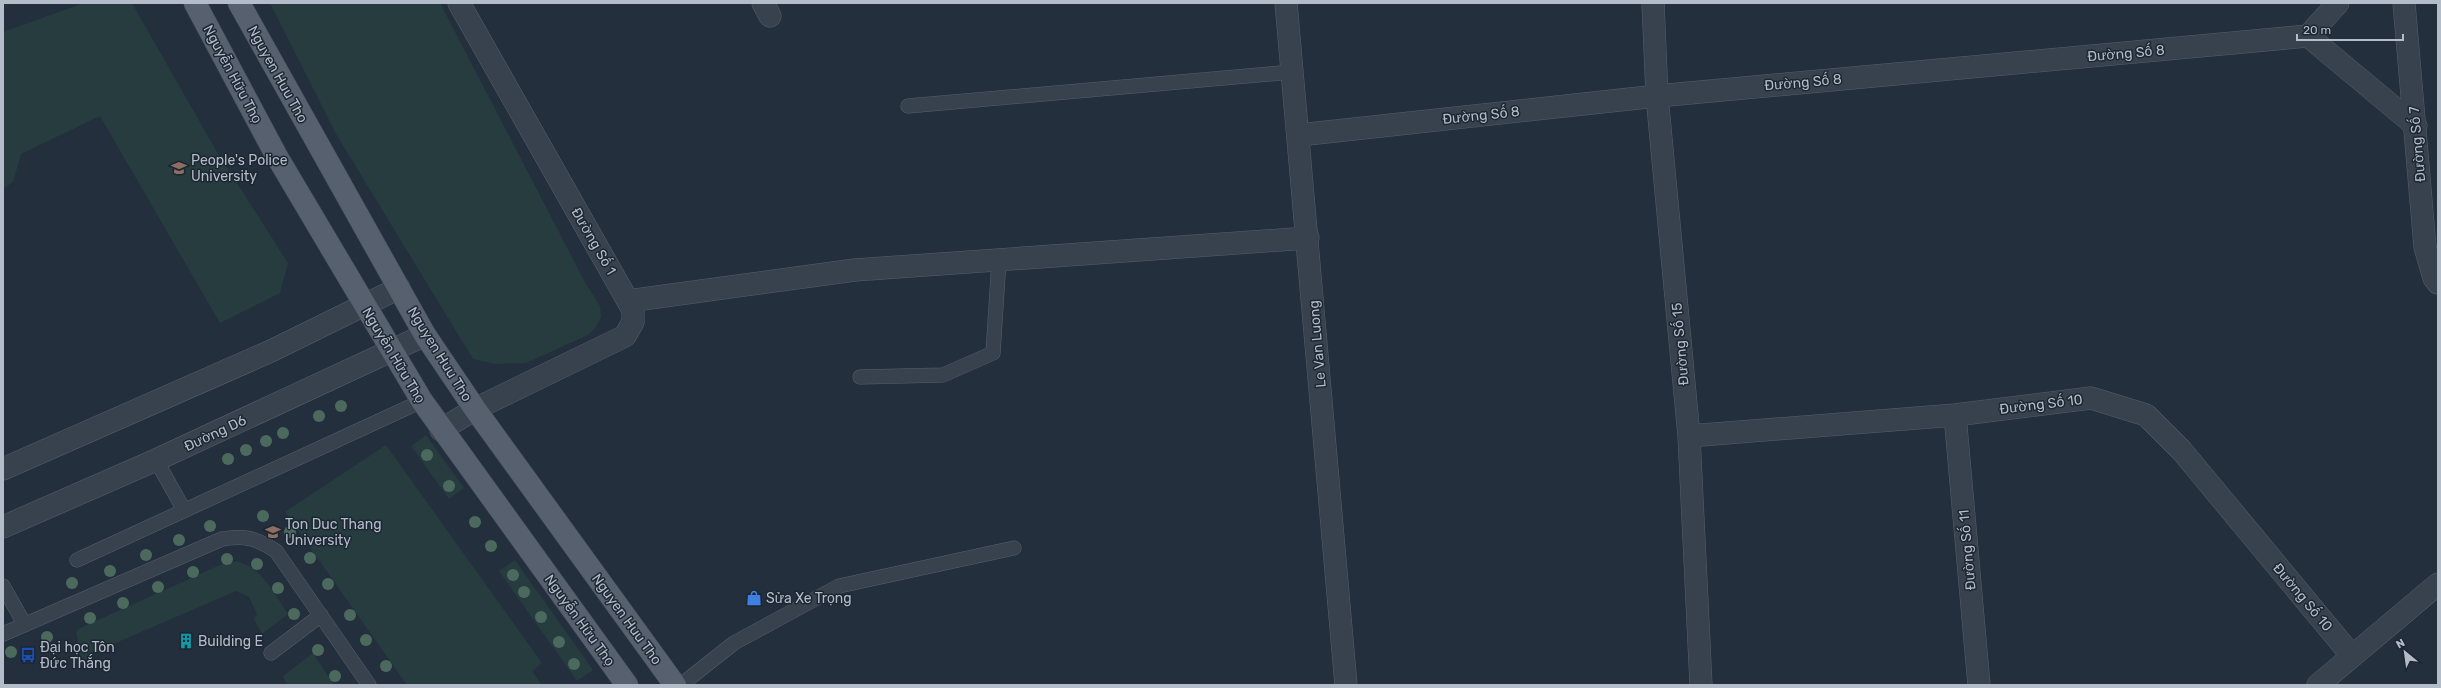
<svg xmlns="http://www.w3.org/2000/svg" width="2441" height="688" viewBox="0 0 2441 688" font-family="Rubik,sans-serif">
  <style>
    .green { fill: #263c3f }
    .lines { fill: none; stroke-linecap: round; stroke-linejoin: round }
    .service-casing { stroke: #565f6c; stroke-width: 15 }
    .minor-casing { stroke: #565f6c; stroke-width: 23 }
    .tertiary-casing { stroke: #565f6c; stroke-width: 23 }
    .primary-casing { stroke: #414a57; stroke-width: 23 }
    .service { stroke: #38414e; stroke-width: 14 }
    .minor { stroke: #38414e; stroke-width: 22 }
    .tertiary { stroke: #38414e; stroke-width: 22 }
    .primary { stroke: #56606e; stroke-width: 22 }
    .tree { fill: #4b6a5d }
    .labels { text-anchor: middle; stroke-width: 3; stroke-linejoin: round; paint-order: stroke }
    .street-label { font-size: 14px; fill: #b4bcc9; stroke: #1d2633 }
    .poi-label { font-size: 14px; fill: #b4bcc9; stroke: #1d2633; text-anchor: start }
  </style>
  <rect width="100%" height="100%" fill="#242f3e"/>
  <path class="green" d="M84,3H132L217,152L288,263L280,293L220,323L100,116L21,154L13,182L3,189V32Z
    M270,3H440L586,284L600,306L601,317L596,327L588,335L526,363L495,364L473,359L336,134Z
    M426,435L464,488L449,499L411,446Z
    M386,445L542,663L532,671L542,685H407L285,512Z
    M515,560L593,670L577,681L499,571Z
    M236,561C263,568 273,592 288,614L262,634L254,619L257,614L249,597L236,591L90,654L78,672L80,654L76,630L220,565Z
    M313,653L334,685H287L283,676Z"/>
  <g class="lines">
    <defs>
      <path id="service" d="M908,106L1292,72
        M860,377L943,375L993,353L999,260
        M156,460L184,510
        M77,560L422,401
        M3,586L25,625
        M3,634L222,539C245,535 256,538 276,551L369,685
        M271,653L321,615
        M681,685L734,643L839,586L1014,548"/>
      <path id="minor" d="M763,3L770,16
        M1653,3L1657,96L1689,436L1701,685
        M2404,3L2425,247L2434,278L2438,283
        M2308,36L2416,126
        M1299,135L1657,96L2308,36L2338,3
        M628,301L855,270L1308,238
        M1955,415L1979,685
        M441,430L475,409L625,336L633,322V310L459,3
        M1689,436L1955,415L2091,398L2146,415L2182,451L2352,656
        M2318,685L2438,584"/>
      <path id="tertiary" d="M1286,3L1346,685
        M3,469L271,351L399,288
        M3,527L156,460L425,335"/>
      <path id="primary" d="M195,3L276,155L422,401L627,685
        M239,3L425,335L475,409L675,685"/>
    </defs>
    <use href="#service" class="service-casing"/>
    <use href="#minor" class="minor-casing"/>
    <use href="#tertiary" class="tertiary-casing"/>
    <use href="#primary" class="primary-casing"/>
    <use href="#service" class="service"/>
    <use href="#minor" class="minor"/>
    <use href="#tertiary" class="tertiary"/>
    <use href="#primary" class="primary"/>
  </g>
  <g class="tree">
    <circle cx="341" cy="406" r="6"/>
    <circle cx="319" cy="416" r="6"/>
    <circle cx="283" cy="433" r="6"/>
    <circle cx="266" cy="441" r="6"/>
    <circle cx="246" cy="450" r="6"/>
    <circle cx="427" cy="455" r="6"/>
    <circle cx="228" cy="459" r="6"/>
    <circle cx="449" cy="486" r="6"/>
    <circle cx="263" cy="516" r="6"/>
    <circle cx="475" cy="522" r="6"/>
    <circle cx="210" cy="526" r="6"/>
    <circle cx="290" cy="532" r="6"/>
    <circle cx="179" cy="540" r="6"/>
    <circle cx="491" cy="546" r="6"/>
    <circle cx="146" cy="555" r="6"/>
    <circle cx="310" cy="558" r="6"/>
    <circle cx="227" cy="559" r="6"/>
    <circle cx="257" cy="564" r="6"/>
    <circle cx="110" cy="571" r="6"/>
    <circle cx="193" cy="572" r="6"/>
    <circle cx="513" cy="575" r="6"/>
    <circle cx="72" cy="583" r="6"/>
    <circle cx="328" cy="584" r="6"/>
    <circle cx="158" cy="587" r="6"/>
    <circle cx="278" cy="588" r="6"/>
    <circle cx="524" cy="592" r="6"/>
    <circle cx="123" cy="603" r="6"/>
    <circle cx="294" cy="614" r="6"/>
    <circle cx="350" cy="615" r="6"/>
    <circle cx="541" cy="617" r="6"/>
    <circle cx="90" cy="618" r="6"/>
    <circle cx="47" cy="637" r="6"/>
    <circle cx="366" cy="640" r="6"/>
    <circle cx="559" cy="642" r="6"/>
    <circle cx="318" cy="650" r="6"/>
    <circle cx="11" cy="652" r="6"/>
    <circle cx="574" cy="664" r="6"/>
    <circle cx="386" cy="666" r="6"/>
    <circle cx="335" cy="676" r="6"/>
  </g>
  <defs>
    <symbol id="university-bare" viewBox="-9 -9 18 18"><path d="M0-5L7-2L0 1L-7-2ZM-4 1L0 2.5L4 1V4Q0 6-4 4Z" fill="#8d6e63" stroke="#1d2633" stroke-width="2.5" paint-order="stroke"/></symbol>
    <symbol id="shop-bare" viewBox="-9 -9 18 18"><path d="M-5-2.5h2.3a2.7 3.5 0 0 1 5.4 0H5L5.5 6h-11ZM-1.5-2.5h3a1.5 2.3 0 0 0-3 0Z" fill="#3f7fe0" stroke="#1d2633" stroke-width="2.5" paint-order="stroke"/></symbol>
    <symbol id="building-bare" viewBox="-9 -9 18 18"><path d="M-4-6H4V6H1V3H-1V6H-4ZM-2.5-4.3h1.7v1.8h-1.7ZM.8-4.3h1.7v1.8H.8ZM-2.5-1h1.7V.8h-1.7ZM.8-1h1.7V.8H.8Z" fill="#0f9aa8" stroke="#1d2633" stroke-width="2.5" paint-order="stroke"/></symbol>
    <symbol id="bus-bare" viewBox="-9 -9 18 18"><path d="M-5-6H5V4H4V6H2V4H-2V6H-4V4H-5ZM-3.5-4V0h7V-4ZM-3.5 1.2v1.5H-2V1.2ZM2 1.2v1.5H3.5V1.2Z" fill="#1a4fb4" stroke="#1d2633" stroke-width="2.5" paint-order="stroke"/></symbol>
  </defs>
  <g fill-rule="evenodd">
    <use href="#university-bare" x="168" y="157" width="22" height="22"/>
    <use href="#university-bare" x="262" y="521" width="22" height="22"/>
    <use href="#shop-bare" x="743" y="587" width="22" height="22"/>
    <use href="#building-bare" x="175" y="630" width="22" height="22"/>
    <use href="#bus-bare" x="17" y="644" width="22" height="22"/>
  </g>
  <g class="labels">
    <g class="street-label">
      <text transform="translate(2126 53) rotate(-5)" y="5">Đường Số 8</text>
      <text transform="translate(233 74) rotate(62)" y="5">Nguyễn Hữu Thọ</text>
      <text transform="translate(278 74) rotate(61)" y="5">Nguyen Huu Tho</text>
      <text transform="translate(1803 82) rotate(-5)" y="5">Đường Số 8</text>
      <text transform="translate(1481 115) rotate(-6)" y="5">Đường Số 8</text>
      <text transform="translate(2417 144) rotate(-95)" y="5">Đường Số 7</text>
      <text transform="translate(594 241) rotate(60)" y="5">Đường Số 1</text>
      <text transform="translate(1317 344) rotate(-95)" y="5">Le Van Luong</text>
      <text transform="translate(1680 344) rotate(-95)" y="5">Đường Số 15</text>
      <text transform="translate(440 354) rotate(58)" y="5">Nguyen Huu Tho</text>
      <text transform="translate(394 355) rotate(59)" y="5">Nguyễn Hữu Thọ</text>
      <text transform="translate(2041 404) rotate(-7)" y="5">Đường Số 10</text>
      <text transform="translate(215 433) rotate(-25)" y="5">Đường D6</text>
      <text transform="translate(1967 550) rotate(-95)" y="5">Đường Số 11</text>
      <text transform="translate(2303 597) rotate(50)" y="5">Đường Số 10</text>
      <text transform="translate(627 619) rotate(54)" y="5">Nguyen Huu Tho</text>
      <text transform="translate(580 620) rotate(54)" y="5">Nguyễn Hữu Thọ</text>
    </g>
    <g class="poi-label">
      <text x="191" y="165">People's Police<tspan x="191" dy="16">University</tspan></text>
      <text x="285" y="529">Ton Duc Thang<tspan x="285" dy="16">University</tspan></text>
      <text x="766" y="603">Sửa Xe Trọng</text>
      <text x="198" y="646">Building E</text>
      <text x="40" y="652">Đại học Tôn<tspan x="40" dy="16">Đức Thắng</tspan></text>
    </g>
  </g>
  <rect width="2441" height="688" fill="none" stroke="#b4bcc9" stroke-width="8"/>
  <g transform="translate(2405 652) rotate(331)" stroke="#1d2633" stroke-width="3" paint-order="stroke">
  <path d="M0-3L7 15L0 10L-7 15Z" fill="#b4bcc9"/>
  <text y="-6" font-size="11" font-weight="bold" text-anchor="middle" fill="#b4bcc9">N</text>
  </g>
  <path d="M2297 34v6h106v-6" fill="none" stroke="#b4bcc9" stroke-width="2"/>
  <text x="2303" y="34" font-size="12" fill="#b4bcc9" stroke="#1d2633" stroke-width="3" paint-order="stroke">20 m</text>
</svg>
